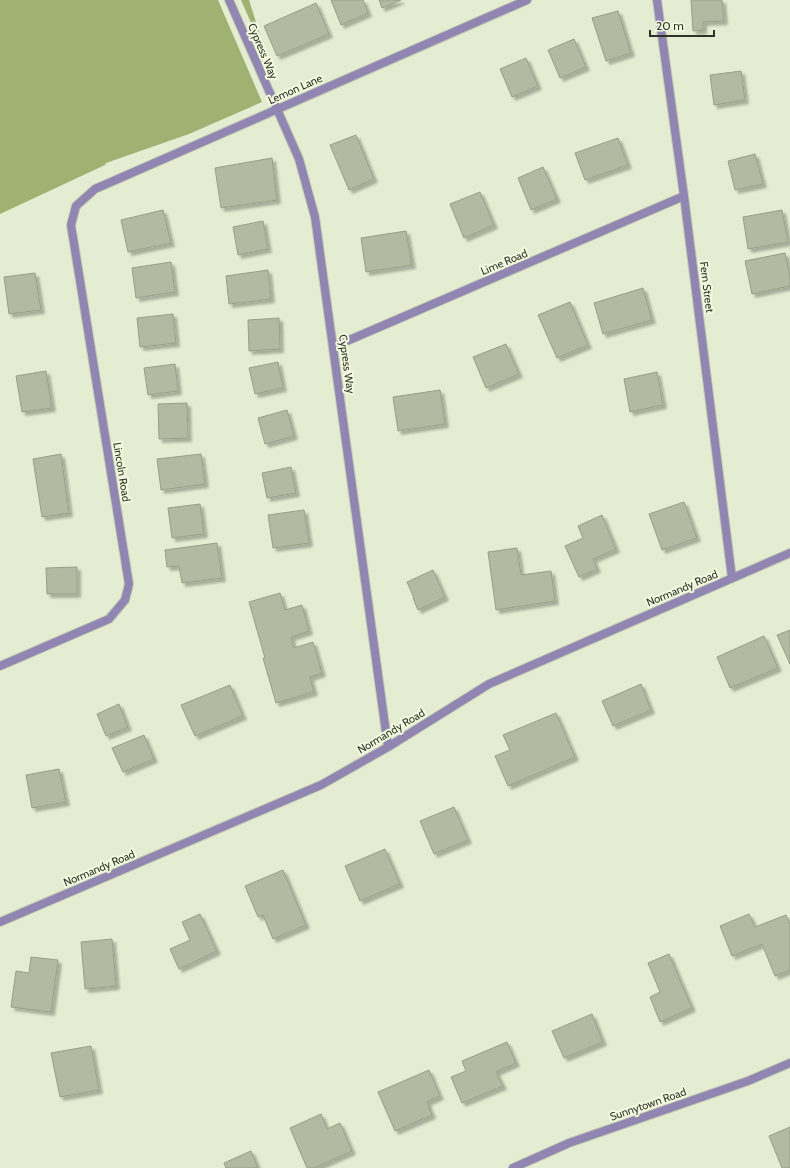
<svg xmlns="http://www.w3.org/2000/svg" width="790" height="1168" viewBox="0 0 790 1168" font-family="Cabin,sans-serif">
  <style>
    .forest { fill: #9fb271 }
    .building { fill: #b2baa1; stroke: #979f86; filter: url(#shadow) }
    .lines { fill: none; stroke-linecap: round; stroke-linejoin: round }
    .street-casing { stroke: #c3cbb3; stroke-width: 10 }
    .street { stroke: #9185b2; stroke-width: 8 }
    .labels { text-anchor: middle; stroke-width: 4; stroke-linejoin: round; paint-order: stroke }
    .street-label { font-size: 11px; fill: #2f3228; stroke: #f1fadf }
  </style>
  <defs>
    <filter id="shadow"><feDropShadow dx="3.5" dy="3.5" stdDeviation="1" flood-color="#0004"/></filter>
  </defs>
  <rect width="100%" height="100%" fill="#e4edd2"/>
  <path class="forest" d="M0,0H218L262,102L189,134L106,163L105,165L0,214Z
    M241,0H249L269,64Z"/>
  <path class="building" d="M331,0H363L368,13L341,25Z
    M379,0H401L382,8Z
    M691,0H722L724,21L703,22V30L693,31Z
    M316,3L329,34L277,56L264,26Z
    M618,11L631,53L606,61L592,18Z
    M574,39L586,67L560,78L548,50Z
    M526,58L538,86L512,97L500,69Z
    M741,71L745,100L714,105L710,75Z
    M356,135L374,179L349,190L330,145Z
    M618,138L628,165L585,180L575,153Z
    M755,154L763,184L735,190L728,161Z
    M272,158L277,200L221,208L215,168Z
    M543,167L557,199L531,210L518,178Z
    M480,192L494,225L464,238L450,204Z
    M163,210L171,243L128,252L121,220Z
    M782,210L788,242L748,249L743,217Z
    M263,221L268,249L238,255L233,227Z
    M406,231L412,265L366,272L361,238Z
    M785,253L790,276V286L752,294L745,261Z
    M171,262L175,292L136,298L132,268Z
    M268,270L271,299L229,304L226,276Z
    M35,273L41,310L9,314L4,277Z
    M643,288L652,320L603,334L594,303Z
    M570,302L588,345L557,358L538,315Z
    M173,314L176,343L140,347L137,318Z
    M279,318L280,349L249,351L248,320Z
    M506,344L519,374L486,388L473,357Z
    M278,362L283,388L255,394L249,368Z
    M175,364L178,391L148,395L144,368Z
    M46,371L52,408L22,412L16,376Z
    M657,372L663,405L630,412L624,379Z
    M440,390L445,424L398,431L393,397Z
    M187,403L188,438L159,439L158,404Z
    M287,410L294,436L265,444L258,418Z
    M61,454L69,513L42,517L33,459Z
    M201,454L205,484L161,490L157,459Z
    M291,467L296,493L267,498L262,473Z
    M684,502L697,538L662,550L649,514Z
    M200,504L204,534L172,538L168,508Z
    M304,510L309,543L273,548L268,515Z
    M602,515L616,549L593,559L597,569L579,577L565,546L583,538L578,526Z
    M217,543L222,578L182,583L179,566L167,567L165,550Z
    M517,548L521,575L551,571L555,601L496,610L488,552Z
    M77,567V594H47L46,568Z
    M433,570L445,597L418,610L413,598H414L407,582Z
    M280,593L285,610L302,605L309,631L291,637L294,648L313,642L322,673L310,677L314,692L276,703L263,658H265L249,602Z
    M790,630V664L777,635Z
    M764,636L778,668L730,688L717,657Z
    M641,684L651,710L613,726L602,701Z
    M230,685L243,716L195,736L181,705Z
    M119,704L128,727L106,736L97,714Z
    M556,713L575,757L508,786L495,756L510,750L503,735Z
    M144,735L154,759L123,772L112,748Z
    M59,769L66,802L32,808L26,775Z
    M454,807L468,840L434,854L420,821Z
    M385,849L400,884L360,901L345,866Z
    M283,870L306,925L273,939L263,915L258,917L245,886Z
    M200,914L217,951L179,969L170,949L190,940L182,922Z
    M749,914L755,927L786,915L790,924V970L775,976L762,944L732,956L720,926Z
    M112,939L116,986L85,989L81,942Z
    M669,954L692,1008L660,1022L650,997L660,992L648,963Z
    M31,957L58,960L51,1012L11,1007L16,971L29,973Z
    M592,1014L603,1042L564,1058L552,1031Z
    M507,1042L516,1063L496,1072L503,1086L462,1103L451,1077L466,1071L462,1061Z
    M91,1046L99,1090L60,1097L51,1053Z
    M429,1070L440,1096L427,1102L432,1115L395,1131L378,1092Z
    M321,1114L327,1129L340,1123L352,1151L314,1168H307L290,1128Z
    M790,1127V1168H782L769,1136Z
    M251,1151L258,1168H226L224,1163Z"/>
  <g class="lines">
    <defs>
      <path id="street" d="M229,0L299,159L315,217L388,747
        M657,0L684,196L732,578
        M333,347L684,196
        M0,666L109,619L125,600L129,584L71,225L76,206L95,189L527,0
        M0,922L321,785L388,747L489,684L790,553
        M513,1168L569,1143L748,1081L790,1063"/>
    </defs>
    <use href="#street" class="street-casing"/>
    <use href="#street" class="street"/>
  </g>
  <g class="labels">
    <g class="street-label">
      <text transform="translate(263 51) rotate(67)" y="4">Cypress Way</text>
      <text transform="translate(295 89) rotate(-24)" y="4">Lemon Lane</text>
      <text transform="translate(504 262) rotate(-23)" y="4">Lime Road</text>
      <text transform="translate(707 287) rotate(83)" y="4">Fern Street</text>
      <text transform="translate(347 364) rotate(82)" y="4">Cypress Way</text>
      <text transform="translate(122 472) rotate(81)" y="4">Lincoln Road</text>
      <text transform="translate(682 588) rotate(-23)" y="4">Normandy Road</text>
      <text transform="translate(391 731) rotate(-31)" y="4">Normandy Road</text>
      <text transform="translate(99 868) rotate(-23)" y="4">Normandy Road</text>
      <text transform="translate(648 1104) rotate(-19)" y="4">Sunnytown Road</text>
    </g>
  </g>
  <path d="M650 30v6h64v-6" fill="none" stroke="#2f3228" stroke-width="2"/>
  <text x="656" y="30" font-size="12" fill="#2f3228" stroke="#f1fadf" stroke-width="3" paint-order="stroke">20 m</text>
</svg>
